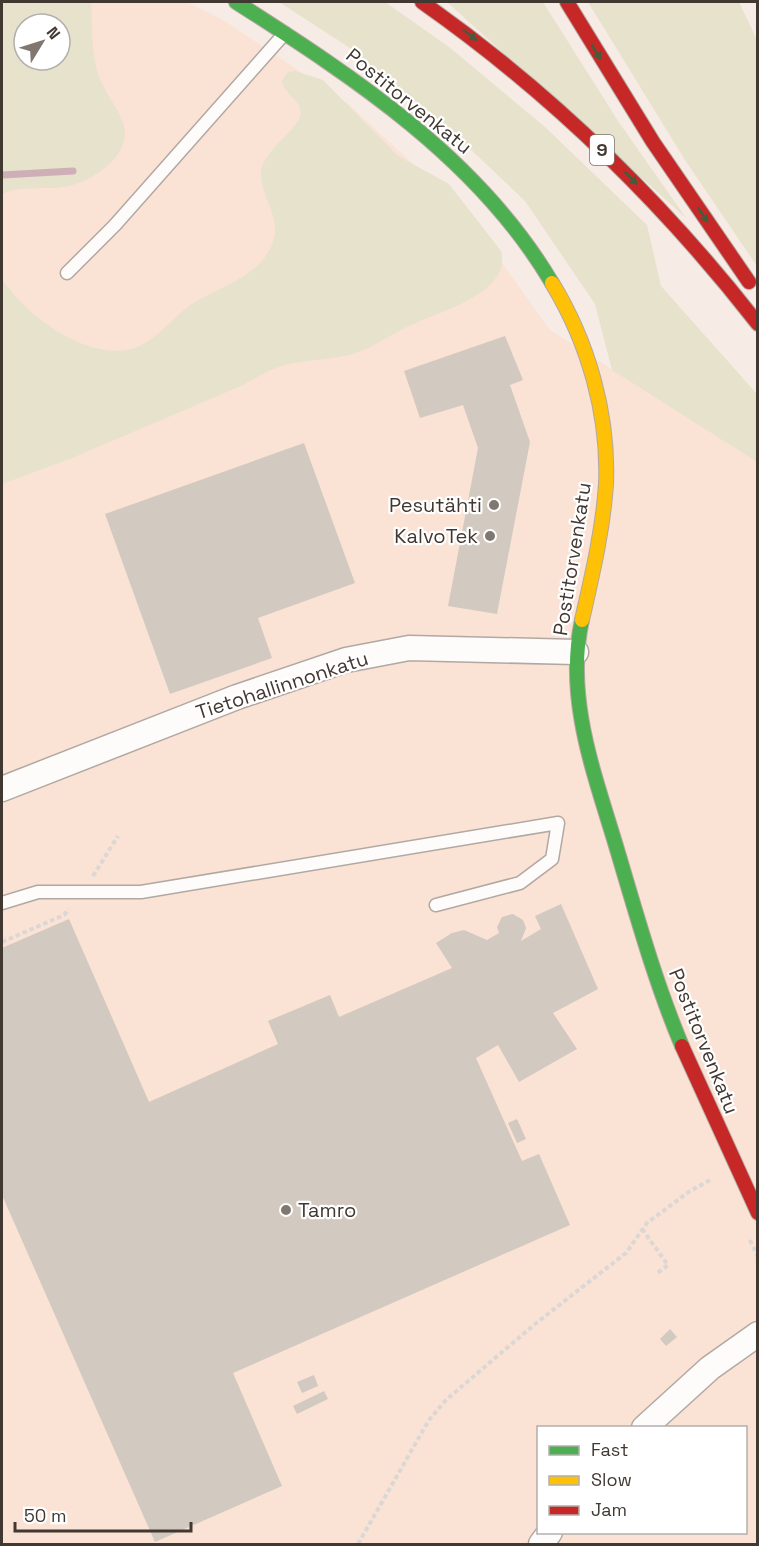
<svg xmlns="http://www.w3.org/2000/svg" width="759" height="1546" viewBox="0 0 759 1546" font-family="'Space Grotesk',sans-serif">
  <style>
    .built { fill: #fae2d4; fill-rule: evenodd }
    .green { fill: #e6e2cb; fill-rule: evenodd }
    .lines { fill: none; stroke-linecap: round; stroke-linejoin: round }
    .stream { stroke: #ceafb8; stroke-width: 7 }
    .building { fill: #d2c9c0 }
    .lane-casing { stroke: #b2a8a2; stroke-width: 15 }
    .street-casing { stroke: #b2a8a2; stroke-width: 27 }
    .fast-casing { stroke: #b2a8a2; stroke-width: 16 }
    .slow-casing { stroke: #b2a8a2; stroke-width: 16 }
    .jam-casing { stroke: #b2a8a2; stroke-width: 16 }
    .path { stroke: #dbd7d5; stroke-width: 4; stroke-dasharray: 4.5 3; stroke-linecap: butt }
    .lane { stroke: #fefcfb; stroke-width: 12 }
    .street { stroke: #fefcfb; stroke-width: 24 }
    .fast { stroke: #4caf50; stroke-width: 14 }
    .slow { stroke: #ffc107; stroke-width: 14 }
    .jam { stroke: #c62828; stroke-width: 14 }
    .oneway { fill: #455c3b }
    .poi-dot { fill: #817771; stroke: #fff; stroke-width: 2 }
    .labels { text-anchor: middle; stroke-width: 4.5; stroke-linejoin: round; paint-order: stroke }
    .shield { fill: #fff; stroke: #7b7470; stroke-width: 1.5 }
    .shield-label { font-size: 18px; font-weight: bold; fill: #423832 }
    .street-label { font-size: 20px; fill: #423832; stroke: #fff }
    .poi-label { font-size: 20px; fill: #423832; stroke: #fff; text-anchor: end }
  </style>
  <rect width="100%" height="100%" fill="#f7ebe5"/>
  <path class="built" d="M2,2H187L223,20L347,103L467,214L550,330L757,462V1544H2ZM24,24H60V60H24ZM538,1428H746V1532H538Z"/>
  <path class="green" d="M2,2H91C92,26 91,51 98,74C104,92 117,106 123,123C133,152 100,175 78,183C54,193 24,183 2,194ZM24,24H60V60H24Z
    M279,2H385L449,47L545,127L647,225L661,286L757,394V462L612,370L595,304L525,201L442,122L347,46Z
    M447,2H543L618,121L686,218Z
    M588,2H739L757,40V266L685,160Z
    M295,71L323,80L398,156L449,184L501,251C512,292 441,311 413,324C394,332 376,346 356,353C334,360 311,359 288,364C272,368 257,377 243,385L72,458L2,484V279C26,316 93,367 140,346C162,335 176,313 197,301C222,286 256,277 270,249C285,221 263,203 261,175C260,152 293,136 301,115C302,100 285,95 282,81L288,72Z"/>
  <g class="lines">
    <path class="stream" d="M2,175L73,171"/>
  </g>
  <path class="building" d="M505,336L523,380L510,385L530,442L497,614L448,606L478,448L463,405L420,418L404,371Z
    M304,443L355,583L258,618L272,658L170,694L105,514Z
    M561,904L598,989L553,1013L577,1049L519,1082L498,1045L476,1058L522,1161L539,1154L570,1225L233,1373L282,1486L155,1542L2,1195V948L69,919L149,1102L278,1044L268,1021L330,995L339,1017L452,968L436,943L452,933L464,930L487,940L499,933L497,927L502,917L513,914L523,920L526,928L521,941L541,929L535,916Z
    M517,1119L526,1139L517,1143L508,1123Z
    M670,1329L677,1337L666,1346L660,1339Z
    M314,1375L318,1386L302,1393L297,1382Z
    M324,1391L328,1399L297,1414L293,1406Z"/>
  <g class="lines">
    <defs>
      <path id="lane" d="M67,273L115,225L285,33
        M2,903L38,892H141L558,823L552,859L520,883L436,905"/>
      <path id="street" d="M2,789L237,697L346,660L409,648L576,652
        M644,1428L710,1368L758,1334
        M541,1544L550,1532"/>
      <path id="fast" d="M236,2C355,78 479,159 552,283
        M582,620C564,701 597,780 619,856C638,920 656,984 682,1046"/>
      <path id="slow" d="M552,283C588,342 609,414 606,484C603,530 592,576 582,620"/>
      <path id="jam" d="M422,2C550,92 662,201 758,324
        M567,2L653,142L749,282
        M682,1046L758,1213"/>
    </defs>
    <use href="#lane" class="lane-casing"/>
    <use href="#street" class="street-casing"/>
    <use href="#fast" class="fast-casing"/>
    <use href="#slow" class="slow-casing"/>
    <use href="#jam" class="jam-casing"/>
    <path class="path" d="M93,876L118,836
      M2,942L64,915L69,909
      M642,1229L668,1265L656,1274
      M750,1240L758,1257
      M358,1544L429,1420L446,1400L535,1324L626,1253L647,1223L690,1191L712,1179"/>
    <use href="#lane" class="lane"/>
    <use href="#street" class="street"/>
    <use href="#fast" class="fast"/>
    <use href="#slow" class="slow"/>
    <use href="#jam" class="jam"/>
  </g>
  <defs><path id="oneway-solid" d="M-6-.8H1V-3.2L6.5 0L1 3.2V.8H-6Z" transform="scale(1.5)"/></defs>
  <g class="oneway">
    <use href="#oneway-solid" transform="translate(470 35) rotate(38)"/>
    <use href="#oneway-solid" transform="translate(596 52) rotate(59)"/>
    <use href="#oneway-solid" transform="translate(631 178) rotate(46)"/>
    <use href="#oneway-solid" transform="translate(703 215) rotate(56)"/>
  </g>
  <g class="poi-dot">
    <circle cx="494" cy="505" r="6"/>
    <circle cx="490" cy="536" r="6"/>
    <circle cx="286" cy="1210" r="6"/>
  </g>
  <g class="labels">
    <rect class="shield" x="590" y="135" width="24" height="30" rx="4.5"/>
    <g class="shield-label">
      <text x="602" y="156">9</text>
    </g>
    <g class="street-label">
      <text transform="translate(409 101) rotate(39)" y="7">Postitorvenkatu</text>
      <text transform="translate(572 559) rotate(-81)" y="7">Postitorvenkatu</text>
      <text transform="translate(282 685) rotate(-18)" y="7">Tietohallinnonkatu</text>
      <text transform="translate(704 1041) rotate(68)" y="7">Postitorvenkatu</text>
    </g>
    <g class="poi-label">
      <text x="482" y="512">Pesutähti</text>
      <text x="478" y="543">KalvoTek</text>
      <text x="298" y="1217" text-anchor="start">Tamro</text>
    </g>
  </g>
  <rect width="759" height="1546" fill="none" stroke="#423832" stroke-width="6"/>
  <rect x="537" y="1426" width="210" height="108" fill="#ffffff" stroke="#b3afad" stroke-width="1.5"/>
  <rect x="549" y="1446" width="30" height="9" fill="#4caf50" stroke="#b3afad" stroke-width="1.5"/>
  <text x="591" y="1456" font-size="18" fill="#423832">Fast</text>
  <rect x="549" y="1476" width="30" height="9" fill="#ffc107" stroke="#b3afad" stroke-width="1.5"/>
  <text x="591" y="1486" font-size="18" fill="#423832">Slow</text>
  <rect x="549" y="1506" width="30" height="9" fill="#c62828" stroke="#b3afad" stroke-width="1.5"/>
  <text x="591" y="1516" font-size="18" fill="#423832">Jam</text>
  <g transform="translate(42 42) rotate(52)"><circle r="28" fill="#ffffff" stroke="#b3afad" stroke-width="1.5"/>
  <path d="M0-4.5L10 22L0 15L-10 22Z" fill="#817771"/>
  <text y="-9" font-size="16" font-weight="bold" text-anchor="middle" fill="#423832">N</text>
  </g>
  <path d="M15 1522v9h176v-9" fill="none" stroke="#423832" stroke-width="3"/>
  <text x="24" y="1522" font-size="18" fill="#423832" stroke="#ffffff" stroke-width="4.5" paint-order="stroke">50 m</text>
</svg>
